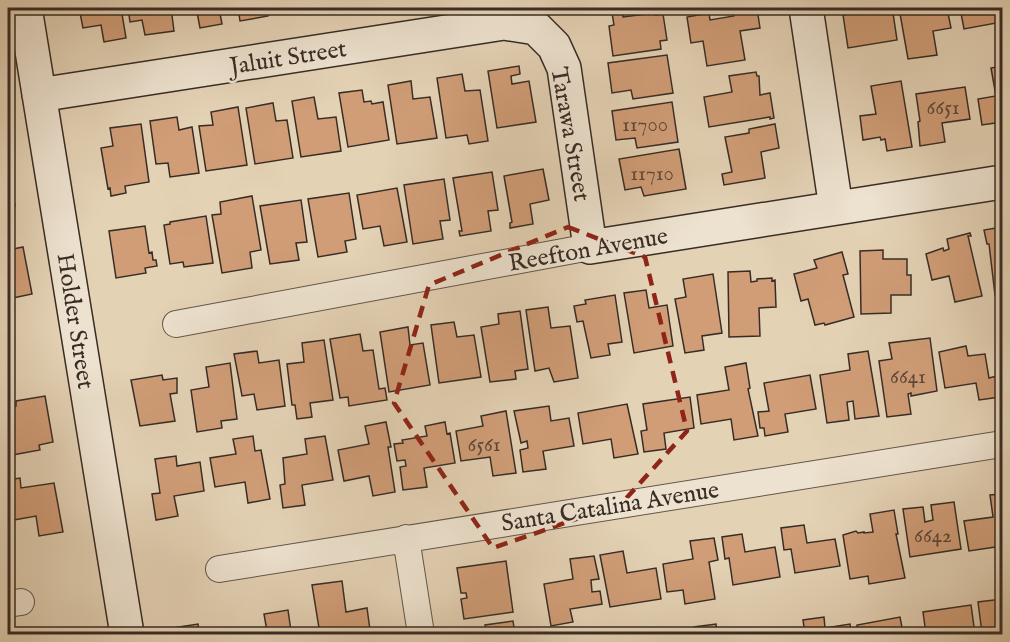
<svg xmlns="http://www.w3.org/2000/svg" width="1010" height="642" viewBox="0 0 1010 642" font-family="'IM FELL English',serif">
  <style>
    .building { fill: #d09d77; stroke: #382c26; stroke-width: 1.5 }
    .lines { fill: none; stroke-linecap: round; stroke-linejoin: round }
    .street-casing { stroke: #63564a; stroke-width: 28 }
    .secondary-casing { stroke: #382c26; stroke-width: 36 }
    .street { stroke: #ede2cf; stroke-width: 26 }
    .secondary { stroke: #ede2cf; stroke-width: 33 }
    .marked { fill: none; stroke: #8f2418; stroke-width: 4.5; stroke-dasharray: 12 8; stroke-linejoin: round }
    .labels { text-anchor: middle; stroke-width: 5; stroke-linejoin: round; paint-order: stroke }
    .number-label { font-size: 21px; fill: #5e483a }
    .street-label { font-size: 24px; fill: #382c26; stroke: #ede2cf }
  </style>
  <rect width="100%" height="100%" fill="#e4d2b5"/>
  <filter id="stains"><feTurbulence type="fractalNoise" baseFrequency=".00333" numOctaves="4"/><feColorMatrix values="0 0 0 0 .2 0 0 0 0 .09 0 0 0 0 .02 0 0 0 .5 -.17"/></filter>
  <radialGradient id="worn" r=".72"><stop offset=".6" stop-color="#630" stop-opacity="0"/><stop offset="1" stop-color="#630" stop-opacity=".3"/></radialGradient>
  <path class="building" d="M79,8H121L126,38L104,42L101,25L83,28Z
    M128,8H171L174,31L145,35L142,20L130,22Z
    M179,8H219L222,24L200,28L197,12L191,13L190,10L180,12Z
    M238,8H267L268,16L240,21Z
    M285,8H317L286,13Z
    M757,8L760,28L740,31L745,60L707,66L703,41L691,43L687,17L709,13L710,20L734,16L733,11Z
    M870,8H895L896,12L893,13L897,40L848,48L843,15L871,11Z
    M899,8H947L951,28L933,31L937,55L908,59Z
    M960,8H1002V22L964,29Z
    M623,11V17L655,13V15L663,14L667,40L660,41L661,49L613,56L609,26L614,25L612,13Z
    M667,55L673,93L633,99L631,90L612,93L608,63Z
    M519,66L520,74L511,76L512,84L529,81L536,122L497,128L488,71Z
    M1002,66V122L982,125L978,99L996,96L991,68Z
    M756,72L757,76H759L760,95L770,93L774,118L770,119V117L709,127L704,97L732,92L729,76Z
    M462,74L465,91L480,90L488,141L469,144L467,135L446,138L437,78Z
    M411,81L413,99L430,97L437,138L397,144L388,85Z
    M901,81L912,147L887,151L885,139L881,140L880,137L863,140L860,116L876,114L871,86Z
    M965,87L970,119L942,123L945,142L920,146L918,122L920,121L916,94Z
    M362,90L364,102L371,101L372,104L383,102L389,140L348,147L339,93Z
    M314,97L318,119L336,117L341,151L301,157L292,101Z
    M672,102L678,142L637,148L635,138L616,140L612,111Z
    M273,103L276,121L287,120L293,158L255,164L246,108Z
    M238,107L247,165L206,171L199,126L213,125L211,112Z
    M177,117L179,130L192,127L199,173L170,177L168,163L156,164L150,121Z
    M141,124L149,182L125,186L126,193L111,196L110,188L108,189L101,148L113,146L110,128Z
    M775,124L779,148L761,152L765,178L724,185L722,174L732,172L725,137L749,133V129Z
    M679,149L686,189L644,196L641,187L625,190L619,159Z
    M8,160L15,206L8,207Z
    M543,169L549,200L530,204L533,224L510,228V223L512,222L504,176Z
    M492,172L498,210L488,211L491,231L460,236L459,231H462L453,178Z
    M444,179L450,220L440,221L443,239L413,244L404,185Z
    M397,188L407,242L384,246L380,226L363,229L357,195Z
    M349,193L356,239L345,241L347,252L318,257L308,199Z
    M252,196L261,250L250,252L252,268L222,273L212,215L221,214L220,202Z
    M301,200L307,242L296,243L299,260L270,264L260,206Z
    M206,216L213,263L184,267L183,262L170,264L164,225L170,224V222Z
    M145,226L149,253L152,252L153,260H156L157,266L145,268L146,273L116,278L109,231Z
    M1002,227V293L995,295L989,244H987L984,230Z
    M970,233L971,236H968L982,296L955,302L949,276L932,280L926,254L943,248L944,251L949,249L947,239Z
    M23,247L32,294L8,299V250Z
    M883,250V259H907V275H911V295H891V313L861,314L860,251Z
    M842,252L848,274L843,275L854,317L825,325L824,323L815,325L808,299L801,301L794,274L817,268L814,260Z
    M750,271L751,282L757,281V279L772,278V281L775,280L776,307L759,308L760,336L729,337L728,272Z
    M713,274L722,333L702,336L704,350L685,353L675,299L686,297L683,279Z
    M646,290L649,308L667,305L673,346L634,353L624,293Z
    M615,295L622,342L608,344L610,355L591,358L583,321L577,322L574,306L586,304L585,300Z
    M548,307L551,328L570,326L578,378L554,382L549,368L535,371L526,310Z
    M520,311L528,369L515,371L516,379L490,382L481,327L499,324L498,314Z
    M454,322L457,337L474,335L481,377L439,383L431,325Z
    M408,327L410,345L423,343L430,385L389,392L380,332Z
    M360,334L363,351L373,350L379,389L385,388L387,400L349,406L348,397L340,398L330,339Z
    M930,338L937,391L911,396V393L908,394L911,414L887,417L879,361L892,359L889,343Z
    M324,340L333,400L310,403L312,417L297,419L295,405H292L287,364L304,362L302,343Z
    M966,346L968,356L985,354L989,378L997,376L1000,397L979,400L976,383L945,388L939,352Z
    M257,351L259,363L279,360L285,406L257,410L254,394L242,396L234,354Z
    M868,351L879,416L855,419L853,401L847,402L849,420L827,423L820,375L850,370L848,354Z
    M230,363L237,419L221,421L222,428L197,432L191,390L209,387L206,367Z
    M746,363L750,388L748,389L758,436L734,440L731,419L701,424L697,395L729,390L725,367Z
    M162,375L163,380L177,378V393L170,394L175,421L140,426L131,380Z
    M810,375L816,409L785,414L788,432L765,436L764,428H760L758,412L769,411L764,383Z
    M45,396L53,442L39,445L40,450L12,455L10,439H8V407L16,406V401Z
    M690,397L694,428L664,433L666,449L644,452L641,431L647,430L643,404Z
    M627,404L638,454L614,458L611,439L583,444L578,413Z
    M549,406L551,421L569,418L574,446L543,451L546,469L523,472L520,450L528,448L527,441L521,443L514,411Z
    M506,411L516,473L493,476L490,457L461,461L456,431L483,426L481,416Z
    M386,422L391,447H388L395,492L373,496L369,476L344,481L338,450L369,444L365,426Z
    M445,422L447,434L450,433L455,463L424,468L427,487L403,490L400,467L406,466L405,460L397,461L394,444L403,443L402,440L427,436L425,426Z
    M253,436L255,451L261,450L270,499L248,503L245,482L215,487L210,458L236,454L233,439Z
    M325,436L333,480L302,485L305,505L283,508L280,485L285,484L283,458L307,454L305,439Z
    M176,456L177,466L200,462L204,491L174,496L178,516L156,520L152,494L160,493L155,459Z
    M20,478L21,488L54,483L63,532L39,536L36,516L8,521V480Z
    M1002,494V546L969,551L964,521L993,517L990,495Z
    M954,502L961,549L910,557L903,509L923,507L925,522L933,520L931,505Z
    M894,510L898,534H896L905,578L869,584L868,576L850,579L843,535L856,531L858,533L864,532V533L873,532L870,514Z
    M804,525L807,543L835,539L840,566L795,573L791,549L784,550L781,528Z
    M742,534L745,552L775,547L780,577L733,585L729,558L725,559L722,537Z
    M714,538L718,560L709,562L715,599L685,604L683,590L667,592L663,564L693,559L690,541Z
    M623,551L627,573L656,568L661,599L610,607L600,555Z
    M594,556L599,579L591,580L592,592L600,591L602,604L570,609L573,622L551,626L544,584L573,579L570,559Z
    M506,561L513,612L464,619L461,599L467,598L466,593H461L457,568Z
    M342,581L346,612L367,608L370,630L338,634H320L312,585Z
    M1002,599V630L982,633L978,602Z
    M971,605L975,634H926L923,612Z
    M288,610L291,631L284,632L285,634H247L267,631L264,614Z
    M824,617L825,628L850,624L851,634H805L803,620Z
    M900,617L903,633L906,634H858L857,625Z
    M513,621L515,634H486L485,625Z
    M198,624L199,634H173V628Z
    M716,624L717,634L727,632V634H695L694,627Z"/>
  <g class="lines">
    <defs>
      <path id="street" d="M176,324L590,247
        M406,538L421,634
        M219,569L1002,444
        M8,604L21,602"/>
      <path id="secondary" d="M25,8L127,634
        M806,8L836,208
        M39,95L504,23L536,28L554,46L564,68L590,247L1002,182"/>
    </defs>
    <use href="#street" class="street-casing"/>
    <use href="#secondary" class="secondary-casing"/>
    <use href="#street" class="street"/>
    <use href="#secondary" class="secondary"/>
  </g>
  <path class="marked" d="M568,227L645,257L687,431L622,503L493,548L394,403L429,285Z"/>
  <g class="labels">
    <g class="number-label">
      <text x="943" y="114">6651</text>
      <text x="645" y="131">11700</text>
      <text x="652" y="180">11710</text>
      <text x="908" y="383">6641</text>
      <text x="484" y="451">6561</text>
      <text x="933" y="542">6642</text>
    </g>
    <g class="street-label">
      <text transform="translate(288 57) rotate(-9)" y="8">Jaluit Street</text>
      <text transform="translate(571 134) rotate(80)" y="8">Tarawa Street</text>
      <text transform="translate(588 249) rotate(-10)" y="8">Reefton Avenue</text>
      <text transform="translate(76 321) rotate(81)" y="8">Holder Street</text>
      <text transform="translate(610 506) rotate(-9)" y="8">Santa Catalina Avenue</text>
    </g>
  </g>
  <rect width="1010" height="642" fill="none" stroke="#e4d2b5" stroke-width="30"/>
  <rect x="9" y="9" width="992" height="624" fill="none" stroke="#382c26" stroke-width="3"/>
  <rect x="15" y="15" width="980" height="612" fill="none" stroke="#382c26" stroke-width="1.5"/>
  <rect width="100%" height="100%" filter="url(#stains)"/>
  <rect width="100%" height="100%" fill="url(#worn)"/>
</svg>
